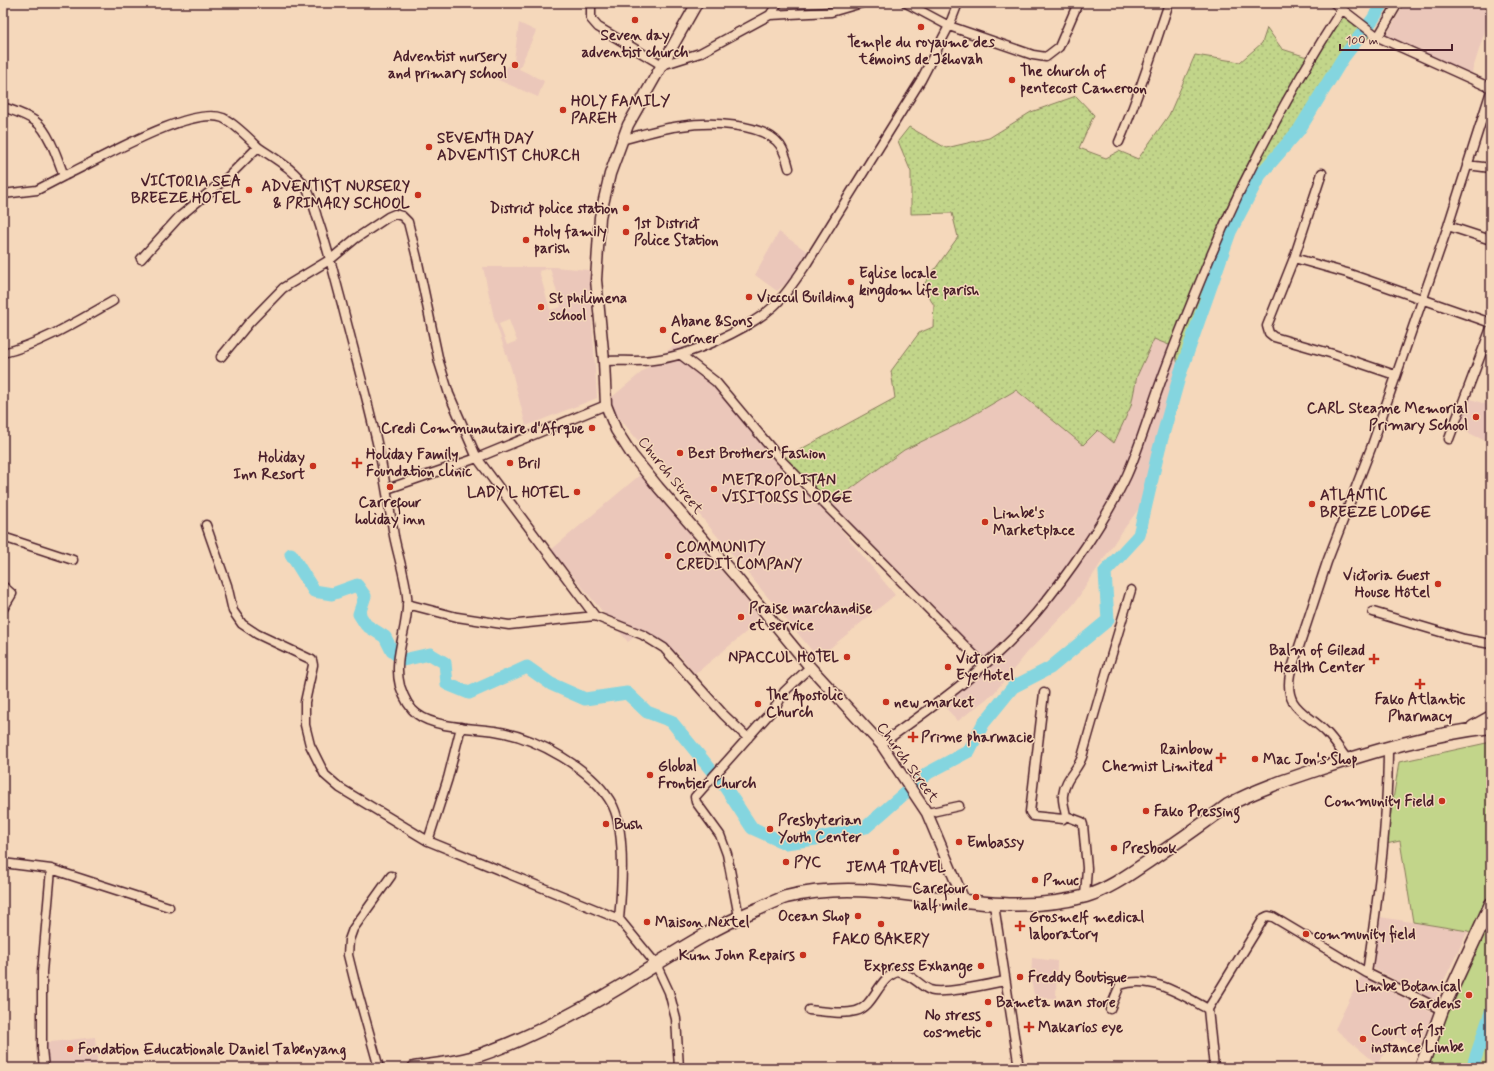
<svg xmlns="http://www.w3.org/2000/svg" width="1494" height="1071" viewBox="0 0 1494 1071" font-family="Mynerve,sans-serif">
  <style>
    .built { fill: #ebc7ba; fill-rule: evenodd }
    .grass { fill: url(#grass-dots); stroke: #867a5a }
    .garden { fill: #c2d58a; stroke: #867a5a }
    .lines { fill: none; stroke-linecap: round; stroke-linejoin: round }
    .river { stroke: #84d5df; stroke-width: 13 }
    .minor-casing { stroke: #4a1f2b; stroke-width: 11 }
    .major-casing { stroke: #4a1f2b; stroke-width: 13 }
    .highway-casing { stroke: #4a1f2b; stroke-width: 15 }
    .minor { stroke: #f5d8bb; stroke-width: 8 }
    .major { stroke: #f5d8bb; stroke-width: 10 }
    .highway { stroke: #f5d8bb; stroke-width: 12 }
    .poi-dot { fill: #c8321e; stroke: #f5d8bb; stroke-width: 1.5 }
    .labels { text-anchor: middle; stroke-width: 3; stroke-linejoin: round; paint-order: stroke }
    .poi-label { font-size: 15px; font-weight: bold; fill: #4a1f2b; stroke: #f5d8bb; text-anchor: start }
    .street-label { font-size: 15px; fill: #4a1f2b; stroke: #f5d8bb }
  </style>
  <defs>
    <pattern id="grass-dots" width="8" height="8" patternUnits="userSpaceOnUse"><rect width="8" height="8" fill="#c2d58a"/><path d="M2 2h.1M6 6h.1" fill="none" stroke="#a8b677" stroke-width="1.8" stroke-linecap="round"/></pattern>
  </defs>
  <rect width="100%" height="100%" fill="#f5d8bb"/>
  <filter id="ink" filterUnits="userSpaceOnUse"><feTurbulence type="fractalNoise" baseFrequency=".025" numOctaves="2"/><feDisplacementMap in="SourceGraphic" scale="8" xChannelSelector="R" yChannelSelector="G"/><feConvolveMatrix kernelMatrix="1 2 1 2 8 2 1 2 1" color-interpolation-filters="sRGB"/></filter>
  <g filter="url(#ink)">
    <path class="built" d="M1405,3H1471L1491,12L1471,75L1386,36Z
      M519,23L536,31L519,69L544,81L538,97L496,79L514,60Z
      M779,232L808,252L790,280L777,291L755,275Z
      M483,267H554L589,270L597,398L526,426L511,368L494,318ZM550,268L561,307L550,310L539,271ZM509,320L517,341L507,345L499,324Z
      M1154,339L1174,347L1180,374L1148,496L1118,537L1074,604L1027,653L994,693L958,721L940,702L983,666L826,507L904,450L958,424L1016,390L1083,445L1098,430L1131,406L1137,376Z
      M678,342L805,496L810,492L895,595L818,658L606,402Z
      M1468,398L1491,406V427L1486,441L1458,428Z
      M641,474L762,619L695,674L677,652L669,658L644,629L628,642L551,550Z
      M1380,917L1468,931L1434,1001L1373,968Z
      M1032,958L1057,961L1056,999L1041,997L1035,999L1031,980Z
      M1361,976L1433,1013L1419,1046L1396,1037L1377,1064L1335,1029Z
      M95,1037L98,1068H47L43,1043Z"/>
    <path class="grass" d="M1342,9L1373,34L1343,58L1299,130L1260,175L1230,232L1180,374L1174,347L1154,339L1137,376L1131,406L1114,443L1098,430L1083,445L1016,390L958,424L904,450L826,507L781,460L895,398L891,371L919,333L933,327L934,305L922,287L958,237L952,213L911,214V172L898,141L909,127L946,148L989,138L1031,112L1076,96L1094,115L1079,148L1106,158L1119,151L1138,159L1169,115L1195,55L1240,62L1262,43L1267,28L1282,49L1310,58Z"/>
    <path class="garden" d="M1491,742V895L1473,934L1468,931L1413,922L1400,841L1386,844L1399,762Z
      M1491,902V1068H1417Z"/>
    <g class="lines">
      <path class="river" d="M291,554L314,591L332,594L357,585L365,596L359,614L366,625L385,637L392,651L403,660L430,654L445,663L447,684L469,693L527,667L551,684L585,699L627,693L647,712L671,721L725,787L752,828L785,843L816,839L866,827L928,773L969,751L983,724L1013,687L1050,668L1108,620L1105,572L1139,535L1159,449L1180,374L1230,232L1260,175L1299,130L1343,58L1373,19L1383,3
        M1472,1068L1491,1012"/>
      <defs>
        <path id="minor" d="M591,3V19L598,27L662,65L700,53L770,15L831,12L862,3
          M906,3L949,26L1033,55L1046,57L1059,47L1078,3
          M1334,3L1378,37L1491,88
          M770,15L778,3
          M1378,37L1398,3
          M3,107C14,111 25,114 35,121C49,131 58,160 64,176C97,161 190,105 223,118C234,123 249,138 258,147
          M621,140C641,135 661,128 681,126C707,122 763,122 780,145C785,152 787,160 789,168
          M1119,142C1139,96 1153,50 1169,3
          M1467,165L1491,168
          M1322,173L1294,258L1347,273L1491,323
          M3,194L37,190L64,176
          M1448,226L1491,240
          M1294,258L1267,326L1269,333L1274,337L1333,354L1395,375
          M141,259L179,217L229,176L258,147C275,159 293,168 305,186C311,195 314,207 317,217C327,245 334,275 342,304C355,356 370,408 381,461C386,486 390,511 394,536C398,556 405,576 407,596C410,626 392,656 400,686C403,695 409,708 417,714C435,728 473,728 495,731C535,737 594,769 613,806C626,834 622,888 619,919
          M3,353C39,345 81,319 113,301
          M681,355L716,382L781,460L984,665
          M221,357L249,323L283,288L331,259L355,239L388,217L395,214L402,216L408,222L417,258L439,362L449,394L477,458L595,616L643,635L664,648L724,715L748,738
          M604,361C620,360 637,362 653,360C689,356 746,331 774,306C787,294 797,278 807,263L921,80L949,26L958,3
          M1449,439L1491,328
          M387,489L477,458L606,405
          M206,525L227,585L233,611L242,624L257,634L312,660L313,665L305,702V725L310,745L325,775L340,788L428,841L619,919L656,964L669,992L676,1019L679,1068
          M3,537L73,560
          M3,586L12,594L3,609
          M407,604L457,617L509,625L595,616
          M1373,612L1464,639L1491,644
          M1044,693L1030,812L1033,816L1063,819L1066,816C1065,809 1062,801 1063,795C1065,778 1077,771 1082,757C1098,701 1114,646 1131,590
          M881,744C936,705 992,665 1036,613C1068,575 1106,520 1127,475C1140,446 1149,414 1160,384C1175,342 1192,301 1209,260C1246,171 1290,90 1342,9
          M1388,747C1388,823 1378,898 1367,973L1442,1010
          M1347,759C1340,750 1334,740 1326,732C1305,711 1284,709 1290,674L1327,562L1371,448L1448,226L1491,91
          M927,813L959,806
          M1066,816L1082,822L1083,825L1087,868L1085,896
          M428,841L448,778L461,727
          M3,863L51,869L169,907
          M994,905L1019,1068
          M739,917L727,854L720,835L696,802L695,797L777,705L784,692L810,667
          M1110,1009L1120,985C1151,974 1182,995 1208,1009
          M809,1010C823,1011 841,1015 856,1011C875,1006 878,977 898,972C914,975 918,985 930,990C943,995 990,984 1005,981
          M44,1068L42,1049V972L51,869
          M379,1068L354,979L348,955L349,940L353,929L391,876
          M1214,1068L1208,1009L1264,918L1268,916L1273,917L1367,973"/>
        <path id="major" d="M697,3L628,125L610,174L600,217L596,280L604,361L606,405L616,430L632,455L658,487L736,577L810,667L881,744L927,813L965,903"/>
        <path id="highway" d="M1473,727L1491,717
          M414,1068C432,1065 453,1063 471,1058C524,1041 575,1014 623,985C667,958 709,929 758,909C767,905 777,900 786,897C886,872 985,924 1086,896C1110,889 1131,873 1152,859C1177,842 1203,824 1228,805C1256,790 1286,780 1316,770C1373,751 1431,734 1491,727
          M1421,1068L1442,1010L1491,904"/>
      </defs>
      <use href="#minor" class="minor-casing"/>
      <use href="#major" class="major-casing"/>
      <use href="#highway" class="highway-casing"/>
      <use href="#minor" class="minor"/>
      <use href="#major" class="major"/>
      <use href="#highway" class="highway"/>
    </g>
  </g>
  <g class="poi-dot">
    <circle cx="635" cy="20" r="4"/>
    <circle cx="921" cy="27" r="4"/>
    <circle cx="515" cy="65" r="4"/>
    <circle cx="1012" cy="80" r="4"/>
    <circle cx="563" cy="110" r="4"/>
    <circle cx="429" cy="147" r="4"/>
    <circle cx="249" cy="190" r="4"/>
    <circle cx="418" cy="195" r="4"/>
    <circle cx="626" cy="208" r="4"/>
    <circle cx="626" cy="232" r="4"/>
    <circle cx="526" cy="240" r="4"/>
    <circle cx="851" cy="282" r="4"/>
    <circle cx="749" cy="297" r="4"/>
    <circle cx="541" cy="307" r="4"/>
    <circle cx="663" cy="330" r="4"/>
    <circle cx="1476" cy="417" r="4"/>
    <circle cx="592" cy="428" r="4"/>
    <circle cx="680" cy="453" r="4"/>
    <path d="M355 457h4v4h4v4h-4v4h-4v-4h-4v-4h4z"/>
    <circle cx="510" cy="463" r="4"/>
    <circle cx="313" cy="466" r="4"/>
    <circle cx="390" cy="487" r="4"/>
    <circle cx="714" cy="489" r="4"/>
    <circle cx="577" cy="492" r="4"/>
    <circle cx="1312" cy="504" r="4"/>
    <circle cx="985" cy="522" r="4"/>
    <circle cx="668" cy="556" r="4"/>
    <circle cx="1438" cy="584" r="4"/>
    <circle cx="741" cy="617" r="4"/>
    <circle cx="847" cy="657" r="4"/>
    <path d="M1372 653h4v4h4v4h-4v4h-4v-4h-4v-4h4z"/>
    <circle cx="948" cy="667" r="4"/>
    <path d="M1418 678h4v4h4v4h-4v4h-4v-4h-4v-4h4z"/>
    <circle cx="886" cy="702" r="4"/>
    <circle cx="758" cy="704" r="4"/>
    <path d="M911 731h4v4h4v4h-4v4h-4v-4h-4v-4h4z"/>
    <path d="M1219 752h4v4h4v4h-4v4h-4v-4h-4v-4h4z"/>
    <circle cx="1255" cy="759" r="4"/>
    <circle cx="650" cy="775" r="4"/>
    <circle cx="1442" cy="801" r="4"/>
    <circle cx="1146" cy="811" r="4"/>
    <circle cx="606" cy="824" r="4"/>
    <circle cx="770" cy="829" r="4"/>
    <circle cx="959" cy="842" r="4"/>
    <circle cx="1114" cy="848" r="4"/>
    <circle cx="896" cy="852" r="4"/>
    <circle cx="786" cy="862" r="4"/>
    <circle cx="1035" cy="880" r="4"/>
    <circle cx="976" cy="897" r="4"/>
    <circle cx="858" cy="916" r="4"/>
    <circle cx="647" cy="922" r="4"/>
    <circle cx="881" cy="924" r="4"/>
    <path d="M1018 920h4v4h4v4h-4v4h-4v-4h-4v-4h4z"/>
    <circle cx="1306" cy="934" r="4"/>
    <circle cx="803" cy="955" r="4"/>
    <circle cx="981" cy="966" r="4"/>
    <circle cx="1020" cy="977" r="4"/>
    <circle cx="1469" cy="995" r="4"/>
    <circle cx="988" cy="1002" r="4"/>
    <circle cx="989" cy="1024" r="4"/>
    <path d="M1027 1021h4v4h4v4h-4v4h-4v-4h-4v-4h4z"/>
    <circle cx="1363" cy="1039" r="4"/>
    <circle cx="70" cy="1049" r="4"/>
  </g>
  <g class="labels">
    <g class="poi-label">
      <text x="635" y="40" text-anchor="middle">Seven day<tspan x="635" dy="17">adventist church</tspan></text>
      <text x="921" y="47" text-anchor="middle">Temple du royaume des<tspan x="921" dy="17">témoins de Jéhovah</tspan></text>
      <text x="507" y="61" text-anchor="end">Adventist nursery<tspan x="507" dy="17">and primary school</tspan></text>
      <text x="1020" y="76">The church of<tspan x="1020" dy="17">pentecost Cameroon</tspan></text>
      <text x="571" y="106">HOLY FAMILY<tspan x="571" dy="17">PAREH</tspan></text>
      <text x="437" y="143">SEVENTH DAY<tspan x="437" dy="17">ADVENTIST CHURCH</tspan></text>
      <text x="241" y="186" text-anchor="end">VICTORIA SEA<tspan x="241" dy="17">BREEZE HOTEL</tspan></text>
      <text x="410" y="191" text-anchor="end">ADVENTIST NURSERY<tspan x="410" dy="17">&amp; PRIMARY SCHOOL</tspan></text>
      <text x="618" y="213" text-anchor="end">District police station</text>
      <text x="634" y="228">1st District<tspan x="634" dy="17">Police Station</tspan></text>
      <text x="534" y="236">Holy family<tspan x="534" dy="17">parish</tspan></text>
      <text x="859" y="278">Eglise locale<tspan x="859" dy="17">kingdom life parish</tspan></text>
      <text x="757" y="302">Vicccul Building</text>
      <text x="549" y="303">St philimena<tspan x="549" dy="17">school</tspan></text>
      <text x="671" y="326">Abane &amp;Sons<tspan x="671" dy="17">Corner</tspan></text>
      <text x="1468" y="413" text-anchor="end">CARL Steame Memorial<tspan x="1468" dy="17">Primary School</tspan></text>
      <text x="584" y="433" text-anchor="end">Credi Communautaire d'Afrque</text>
      <text x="688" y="458">Best Brothers' Fashion</text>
      <text x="366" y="459">Holiday Family<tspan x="366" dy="17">Foundation clinic</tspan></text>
      <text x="305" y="462" text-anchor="end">Holiday<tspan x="305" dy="17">Inn Resort</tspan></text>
      <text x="518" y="468">Bril</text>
      <text x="722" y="485">METROPOLITAN<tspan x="722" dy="17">VISITORSS LODGE</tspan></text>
      <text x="569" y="497" text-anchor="end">LADY L HOTEL</text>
      <text x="1320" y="500">ATLANTIC<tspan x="1320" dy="17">BREEZE LODGE</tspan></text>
      <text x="390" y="507" text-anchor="middle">Carrefour<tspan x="390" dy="17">holiday inn</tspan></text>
      <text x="993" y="518">Limbe's<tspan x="993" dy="17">Marketplace</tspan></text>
      <text x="676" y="552">COMMUNITY<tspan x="676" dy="17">CREDIT COMPANY</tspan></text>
      <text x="1430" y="580" text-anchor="end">Victoria Guest<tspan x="1430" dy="17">House Hôtel</tspan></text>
      <text x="749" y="613">Praise marchandise<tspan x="749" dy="17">et service</tspan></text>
      <text x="1365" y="655" text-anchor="end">Balm of Gilead<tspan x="1365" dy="17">Health Center</tspan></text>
      <text x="839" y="662" text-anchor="end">NPACCUL HOTEL</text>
      <text x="956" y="663">Victoria<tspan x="956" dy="17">Eye Hotel</tspan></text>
      <text x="766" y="700">The Apostolic<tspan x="766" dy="17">Church</tspan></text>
      <text x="1420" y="704" text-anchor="middle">Fako Atlantic<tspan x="1420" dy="17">Pharmacy</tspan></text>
      <text x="894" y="707">new market</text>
      <text x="921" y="742">Prime pharmacie</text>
      <text x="1213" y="754" text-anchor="end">Rainbow<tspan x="1213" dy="17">Chemist Limited</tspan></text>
      <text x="1263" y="764">Mac Jon's Shop</text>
      <text x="658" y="771">Global<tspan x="658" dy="17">Frontier Church</tspan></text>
      <text x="1434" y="806" text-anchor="end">Community Field</text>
      <text x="1154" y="816">Fako Pressing</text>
      <text x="778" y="825">Presbyterian<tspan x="778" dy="17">Youth Center</tspan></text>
      <text x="614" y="829">Bush</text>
      <text x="967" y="847">Embassy</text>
      <text x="1122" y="853">Presbook</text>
      <text x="794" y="867">PYC</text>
      <text x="896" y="872" text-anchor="middle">JEMA TRAVEL</text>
      <text x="1043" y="885">Pmuc</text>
      <text x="968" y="893" text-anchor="end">Carefour<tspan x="968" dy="17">half mile</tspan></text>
      <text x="850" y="921" text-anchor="end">Ocean Shop</text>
      <text x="1029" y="922">Grosmelf medical<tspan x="1029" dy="17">laboratory</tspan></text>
      <text x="655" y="927">Maison Nextel</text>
      <text x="1314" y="939">community field</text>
      <text x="881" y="944" text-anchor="middle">FAKO BAKERY</text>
      <text x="795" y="960" text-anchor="end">Kum John Repairs</text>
      <text x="973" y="971" text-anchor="end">Express Exhange</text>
      <text x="1028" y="982">Freddy Boutique</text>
      <text x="1461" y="991" text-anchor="end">Limbe Botanical<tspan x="1461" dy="17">Gardens</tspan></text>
      <text x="996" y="1007">Bameta man store</text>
      <text x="981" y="1020" text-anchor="end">No stress<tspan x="981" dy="17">cosmetic</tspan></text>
      <text x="1038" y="1032">Makarios eye</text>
      <text x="1371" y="1035">Court of 1st<tspan x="1371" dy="17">instance Limbe</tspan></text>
      <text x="78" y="1054">Fondation Educationale Daniel Tabenyang</text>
    </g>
    <g class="street-label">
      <text transform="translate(671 475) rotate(51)" y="5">Church Street</text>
      <text transform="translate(908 762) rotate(54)" y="5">Church Street</text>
    </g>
  </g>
  <rect width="1494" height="1071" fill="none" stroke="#f5d8bb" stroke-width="16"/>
  <rect x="8" y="8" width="1478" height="1055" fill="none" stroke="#4a1f2b" stroke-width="1.5" filter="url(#ink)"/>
  <path d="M1340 44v6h112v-6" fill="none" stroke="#4a1f2b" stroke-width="2"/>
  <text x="1346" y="44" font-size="12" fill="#4a1f2b" stroke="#f5d8bb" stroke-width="3" paint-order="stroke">100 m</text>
</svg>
